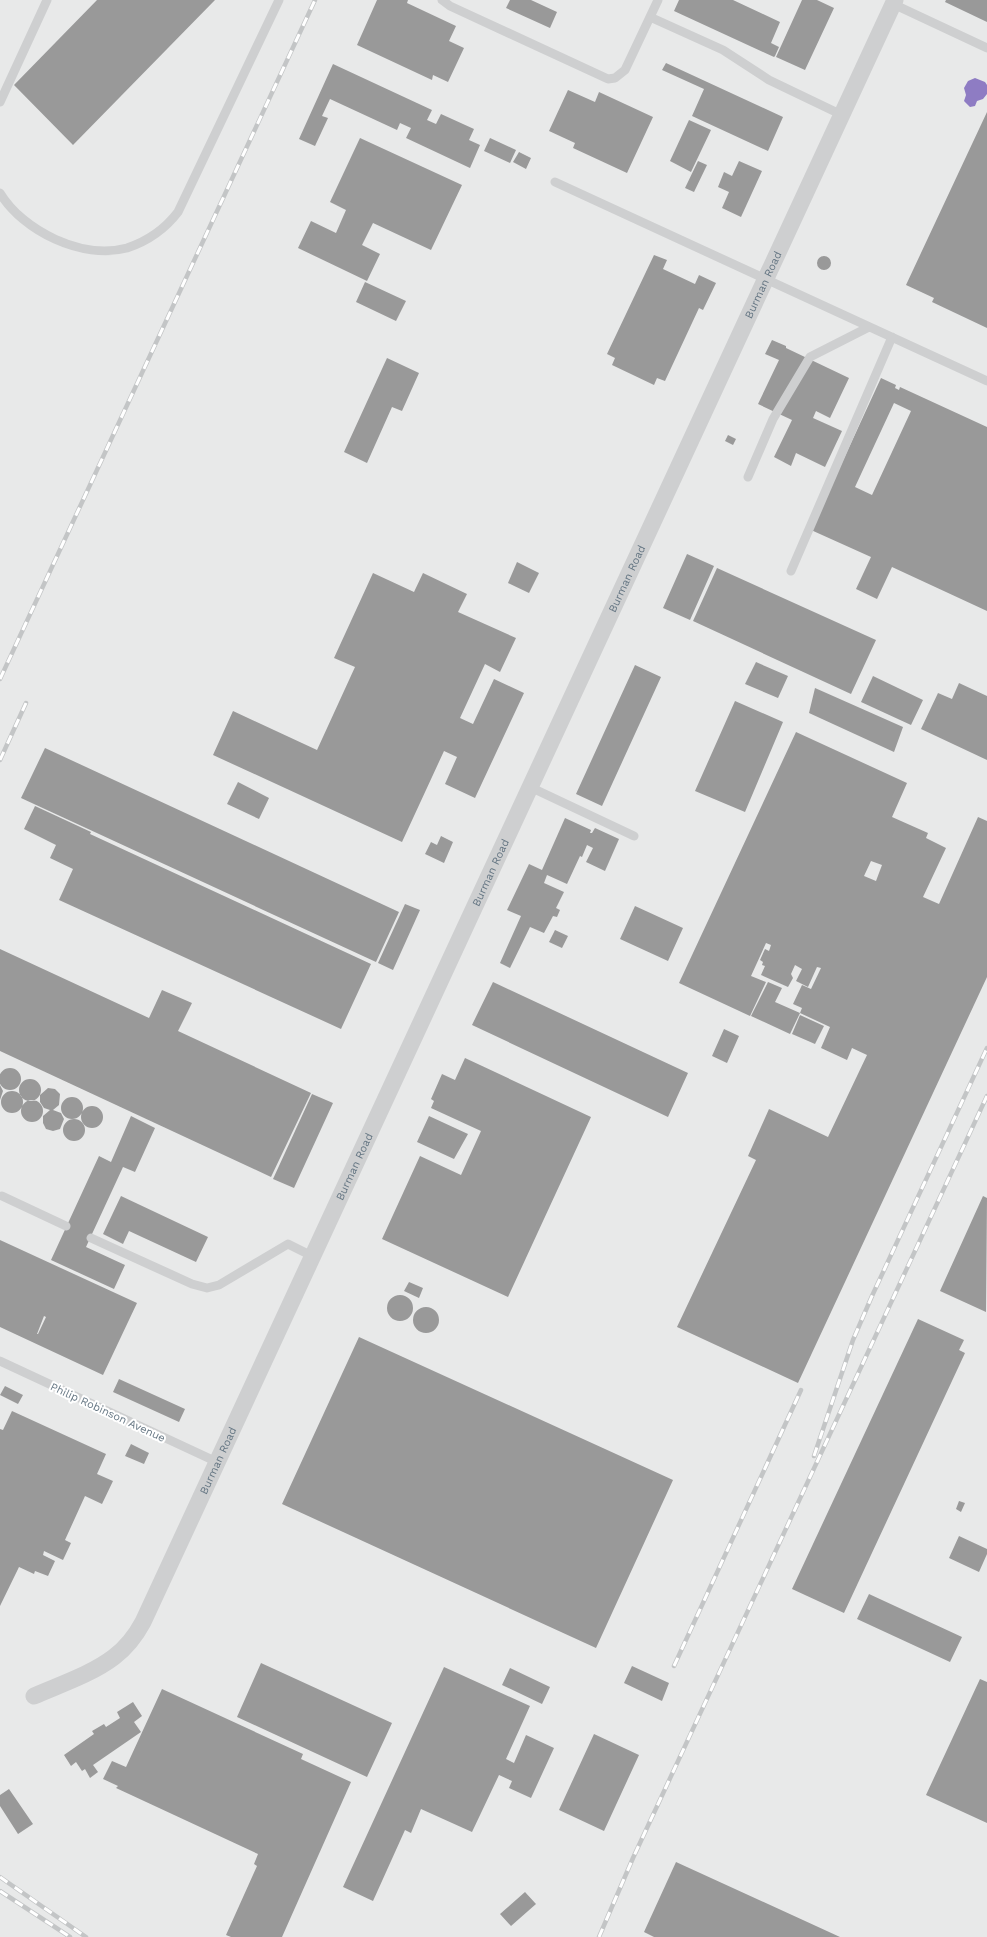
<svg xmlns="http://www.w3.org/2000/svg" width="987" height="1937" viewBox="0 0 987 1937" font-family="'Work Sans',sans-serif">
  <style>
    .built { fill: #e8e9e9 }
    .offices { fill: #8e7cc3 }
    .industry { fill: #999; fill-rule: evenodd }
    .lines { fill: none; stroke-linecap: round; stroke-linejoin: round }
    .service { stroke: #cecfd0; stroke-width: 9 }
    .minor { stroke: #cecfd0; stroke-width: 17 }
    .rail-casing { stroke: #c3c5c6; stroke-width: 4.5 }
    .rail { stroke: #fff; stroke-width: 3; stroke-dasharray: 9; stroke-linecap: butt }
    .labels { text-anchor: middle; stroke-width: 4; stroke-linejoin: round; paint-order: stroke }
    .street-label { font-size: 11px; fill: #657683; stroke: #fff }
  </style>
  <rect width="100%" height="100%" fill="#f9f9f9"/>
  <path class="built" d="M0,0H987V1937H0Z"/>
  <path class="offices" d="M975,78L985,82L987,85V94L983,99L977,101L975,106L970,107L964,101L966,95L964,88L968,81Z"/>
  <path class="industry" d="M97,0H215L73,145L14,85Z
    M377,0H408L407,3L456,26L449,41L464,48L448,82L433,75L432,80L357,45Z
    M510,0H531L557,12L550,28L506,8Z
    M679,0H733L780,22L771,43L779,47L775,56L774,57L674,11Z
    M802,0H817L834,8L805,70L776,57Z
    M946,0H987V22L945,2Z
    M666,63L783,117L768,151L692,116L704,89L662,70Z
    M333,64L432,110L427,120L436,124L441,114L474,129L469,140L480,145L470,168L406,138L411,128L400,123L397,130L330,99L322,116L328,118L315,146L299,139Z
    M568,90L595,102L599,92L653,117L627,173L573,148L575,143L549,131Z
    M987,112V328L932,302L934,298L906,285Z
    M689,120L711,130L691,172L670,161Z
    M360,138L462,185L431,250L373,223L362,245L380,254L367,281L298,248L311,221L336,233L346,210L330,202Z
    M490,138L516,150L510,163L484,151Z
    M519,152L531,158L526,169L513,162Z
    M698,161L707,165L694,192L685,188Z
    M739,161L762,171L741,217L722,208L729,192L718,187L724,172L732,176Z
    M654,255L667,260L663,269L695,284L699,275L716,283L703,310L699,308L665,381L657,378L654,385L612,365L615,358L607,354Z
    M817 263a7 7 0 1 1 14 0a7 7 0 1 1-14 0Z
    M365,282L406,301L396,321L356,302Z
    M772,340L786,346V348L849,378L830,418L816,411L813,418L842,431L825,467L796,453L791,466L774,457L792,420L758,404L779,360L765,354Z
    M387,358L419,373L402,411L392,407L367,463L344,452Z
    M881,378L896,385L895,388L899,390L900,387L987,427V611L892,567L877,599L856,589L871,557L811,530ZM894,403L911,411L872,495L855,487Z
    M728,435L736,439L733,445L725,441Z
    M687,554L714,566L690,620L663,608Z
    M517,562L539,573L529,593L508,583Z
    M717,568L876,640L851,694L693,621Z
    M373,573L414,592L423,573L467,594L458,612L516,638L500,672L485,664L460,718L473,724L494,679L524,693L475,798L445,784L457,757L444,751L402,842L213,755L233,711L317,750L355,667L334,658Z
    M756,662L788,676L778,698L745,684Z
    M635,665L661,677L602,806L576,794Z
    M873,676L923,700L911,725L861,702Z
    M959,683L987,696V760L921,729L938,693L952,699Z
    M815,688L903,727L894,752L809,713Z
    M735,701L783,722L745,812L695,791Z
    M796,732L907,783L892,817L928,833L926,838L946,848L923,897L939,904L978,817L987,821V977L798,1383L677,1327L756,1160L748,1156L769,1109L828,1137L867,1055L852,1048L847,1060L821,1048L830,1027L800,1013L802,1008L793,1004L802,985L811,989L821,968L817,967L808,987L796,981L802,969L795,965L791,974L793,978L788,987L761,975L765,966L762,965L763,962L760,960L765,949L769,951L771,945L766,943L751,976L766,982L750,1016L679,983ZM871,861L882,865L876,881L864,876Z
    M45,748L399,912L376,962L21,798Z
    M238,782L269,798L259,819L227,804Z
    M35,806L91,832L90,834L371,964L341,1029L59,900L73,869L50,858L56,845L24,829Z
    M565,818L591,830L590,833H592L595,828L619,839L605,871L586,862L593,848L587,845L582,857L580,856L567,884L547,875L544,883L564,892L556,908L560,910L557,917L553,916L544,933L530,927L510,968L500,963L521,916L507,910L529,864L542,870Z
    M441,836L453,842L444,863L425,854L431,842L437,845Z
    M405,904L420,910L393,970L378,963Z
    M635,906L683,928L668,961L620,939Z
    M555,930L568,936L562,948L549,942Z
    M0,949L149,1018L162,990L192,1003L178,1031L311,1093L271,1177L0,1051Z
    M493,982L688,1073L668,1117L472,1025Z
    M768,982L782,988L775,1002L800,1013L790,1034L751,1016Z
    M800,1015L824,1026L815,1044L792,1034Z
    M724,1029L739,1036L727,1063L712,1056Z
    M465,1058L591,1117L508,1297L382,1239L420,1156L461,1175L481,1131L431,1108L434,1101L431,1099L442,1074L455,1080Z
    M-1 1079a11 11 0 1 1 22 0a11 11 0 1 1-22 0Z
    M19 1090a11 11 0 1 1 22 0a11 11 0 1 1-22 0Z
    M0,1085L3,1091L0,1100Z
    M48,1088L55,1089L60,1094L59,1105L53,1110L61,1113L64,1119L60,1129L53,1131L46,1129L43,1123V1116L50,1110L44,1108L40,1102V1095Z
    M1 1102a11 11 0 1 1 22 0a11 11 0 1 1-22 0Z
    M312,1094L333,1103L294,1188L273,1179Z
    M61 1108a11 11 0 1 1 22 0a11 11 0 1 1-22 0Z
    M21 1111a11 11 0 1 1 22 0a11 11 0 1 1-22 0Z
    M81 1117a11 11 0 1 1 22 0a11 11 0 1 1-22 0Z
    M131,1116L155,1128L135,1172L123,1167L86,1247L125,1265L114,1289L51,1260L99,1156L111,1162Z
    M429,1116L468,1134L454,1159L417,1142Z
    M63 1130a11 11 0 1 1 22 0a11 11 0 1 1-22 0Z
    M121,1196L208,1237L196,1262L129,1231L123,1244L103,1234Z
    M983,1196L987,1198L986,1312L940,1291Z
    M0,1240L137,1303L103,1375L0,1327ZM44,1316L46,1317L38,1334H37Z
    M409,1282L423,1288L419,1298L404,1291Z
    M387 1308a13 13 0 1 1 26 0a13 13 0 1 1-26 0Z
    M413 1320a13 13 0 1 1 26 0a13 13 0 1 1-26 0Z
    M918,1319L964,1340L959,1350L965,1353L844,1613L792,1589Z
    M359,1337L673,1480L596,1648L282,1504Z
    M119,1379L185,1409L179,1422L113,1392Z
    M5,1386L23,1395L18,1404L0,1395Z
    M12,1411L106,1454L97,1474L113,1481L102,1504L85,1496L65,1540L71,1543L63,1560L44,1551L43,1555L55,1561L48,1576L35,1571L34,1574L19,1567L0,1606V1429L3,1430Z
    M131,1444L149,1453L144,1464L125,1456Z
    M959,1501L965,1503L961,1512L956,1509Z
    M959,1536L987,1549V1554L979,1572L949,1558Z
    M869,1594L962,1637L950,1662L857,1619Z
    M261,1663L392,1723L367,1777L237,1717Z
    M632,1666L669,1683L662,1701L624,1683Z
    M444,1667L530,1706L506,1759L514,1763L526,1735L554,1748L531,1798L509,1788L512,1781L499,1775L472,1832L421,1809L411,1833L405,1830L373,1901L343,1887Z
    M510,1668L550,1687L542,1704L502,1685Z
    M980,1679L987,1682V1823L926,1795Z
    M162,1689L303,1754L301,1759L351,1782L282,1937H231L226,1935L257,1866L254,1864L258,1854L116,1788L118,1786L103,1779L112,1761L126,1767Z
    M133,1702L142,1716L134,1722L141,1732L93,1765L98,1772L90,1778L85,1769L82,1771L76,1762L71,1766L64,1755L94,1734L92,1731L104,1724L106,1727L120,1718L117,1712Z
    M594,1734L639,1755L604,1831L559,1810Z
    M9,1789L33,1824L18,1834L0,1806V1795Z
    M676,1862L840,1937H654L644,1932Z
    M525,1892L536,1904L511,1926L500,1914Z"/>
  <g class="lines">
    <path class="service" d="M442,0L450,6L608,79L615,78L625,70L658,0
      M893,4L987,48
      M650,17L723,50L769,80L842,115
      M0,102L47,0
      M555,182L987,381
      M0,193C23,231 82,260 127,248C148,241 165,229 178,212L279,0
      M748,477L773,419L810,357L869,327
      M791,571L892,337
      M530,787L634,836
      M2,1196L66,1226
      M91,1238L192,1284L207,1288L219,1285L288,1244L312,1256
      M0,1361L217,1462"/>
    <path class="minor" id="s1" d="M34,1696C59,1685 92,1674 114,1657C126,1648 136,1635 143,1622L895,0"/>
    <defs>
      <path id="rail" d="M0,679L315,0
        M0,760L26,703
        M814,1456L853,1340L872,1296L987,1048
        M674,1666L801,1390
        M0,1877L86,1937
        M0,1891L70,1937
        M599,1937L633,1858L987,1096"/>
    </defs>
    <use href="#rail" class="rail-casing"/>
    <use href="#rail" class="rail"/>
  </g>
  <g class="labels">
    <g class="street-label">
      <text dy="4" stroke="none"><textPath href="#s1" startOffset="1609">Burman Road</textPath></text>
      <text dy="4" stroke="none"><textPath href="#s1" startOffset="1285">Burman Road</textPath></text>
      <text dy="4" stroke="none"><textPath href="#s1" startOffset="961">Burman Road</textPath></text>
      <text dy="4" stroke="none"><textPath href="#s1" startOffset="637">Burman Road</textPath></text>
      <text transform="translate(108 1412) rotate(25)" y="4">Philip Robinson Avenue</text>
      <text dy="4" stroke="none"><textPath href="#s1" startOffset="313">Burman Road</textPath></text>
    </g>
  </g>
</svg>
